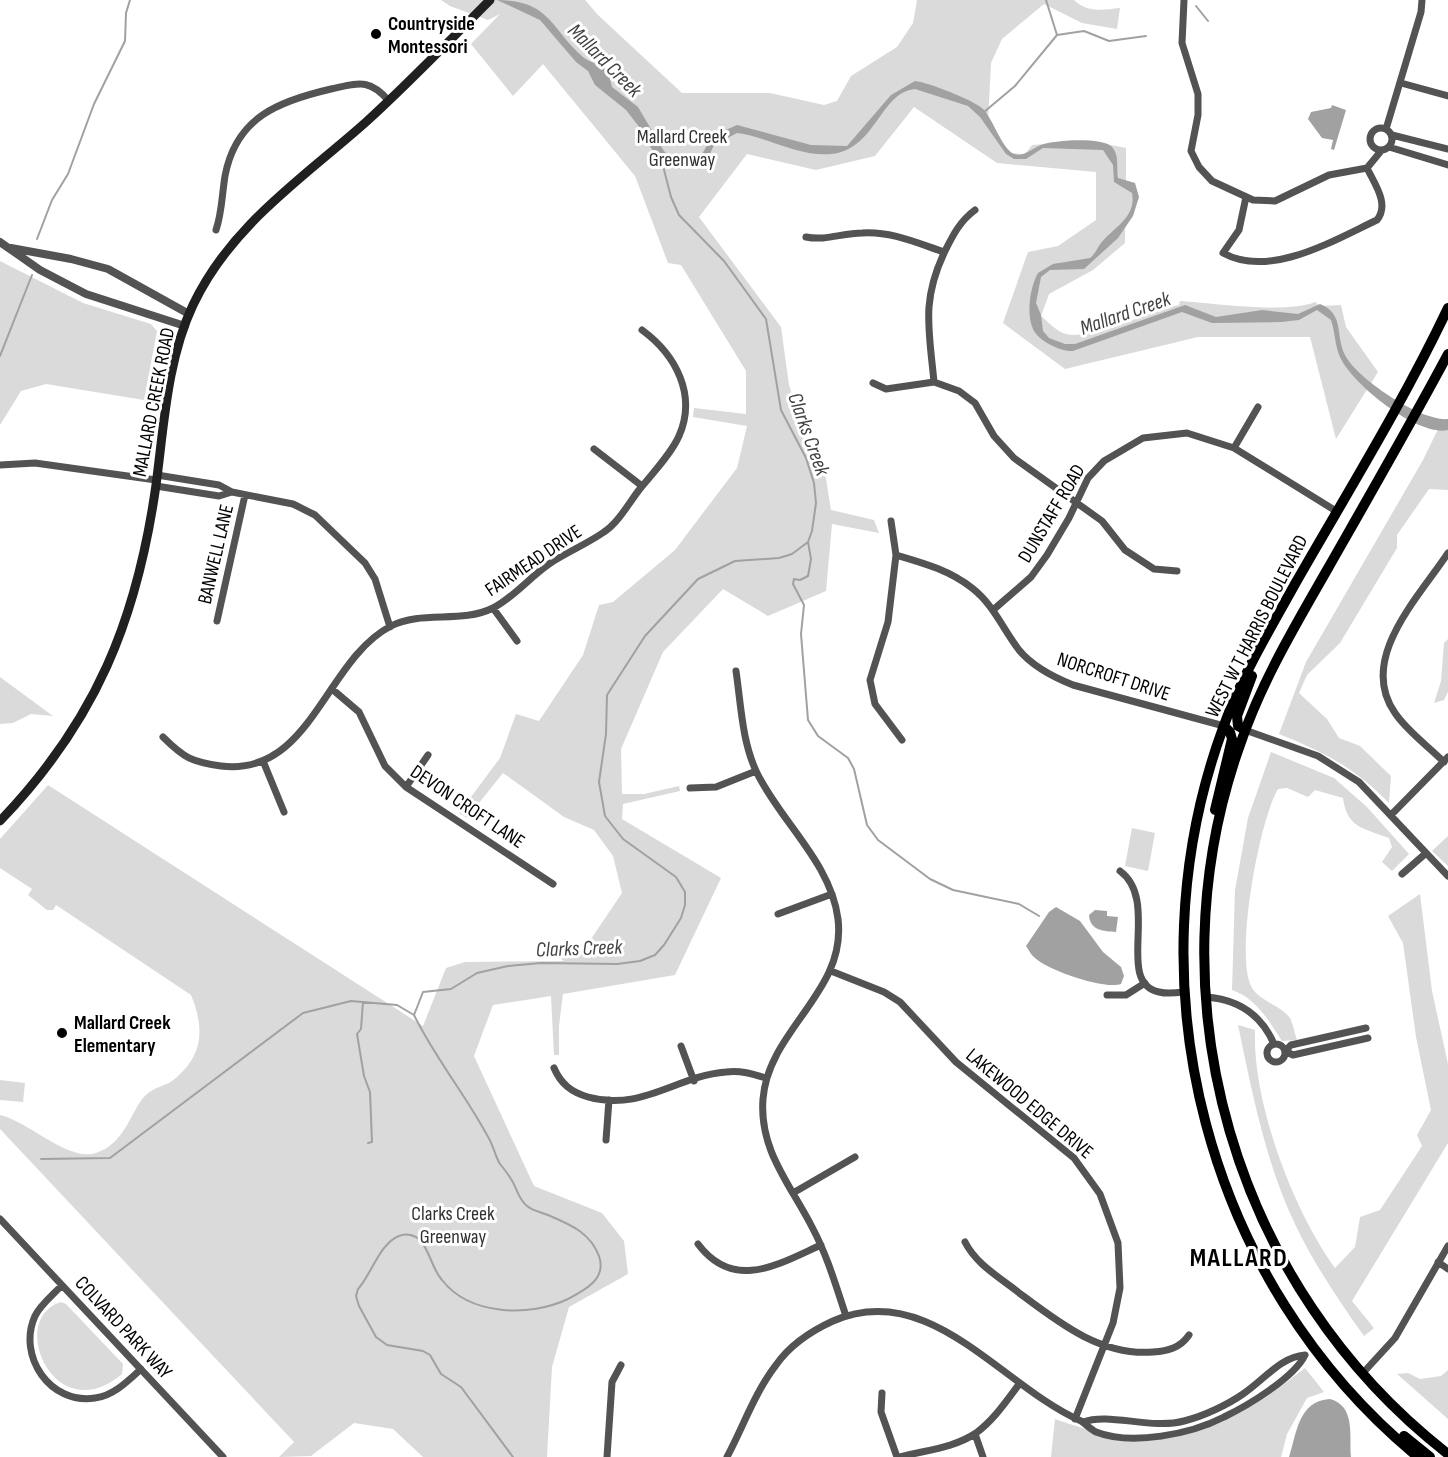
<svg xmlns="http://www.w3.org/2000/svg" width="1448" height="1457" viewBox="0 0 1448 1457" font-family="'Sofia Sans Condensed',sans-serif">
  <style>
    .green { fill: #dadada }
    .water { fill: #a1a1a1 }
    .lines { fill: none; stroke-linecap: round; stroke-linejoin: round }
    .stream { stroke: #a1a1a1; stroke-width: 2 }
    .minor { stroke: #535353; stroke-width: 7 }
    .tertiary { stroke: #535353; stroke-width: 8 }
    .secondary { stroke: #202020; stroke-width: 9 }
    .primary { stroke: #000; stroke-width: 10 }
    .poi-dot { fill: #000; stroke: #fff; stroke-width: 2 }
    .labels { text-anchor: middle; stroke-width: 6; stroke-linejoin: round; paint-order: stroke }
    .poi-label { font-size: 20px; font-weight: bold; fill: #000; stroke: #fff; text-anchor: start }
    .park-label { font-size: 20px; fill: #313131; stroke: #fff }
    .street-label { font-size: 20px; fill: #000; stroke: #fff }
    .water-label { font-size: 21px; font-style: italic; fill: #424242; stroke: #fff }
    .district-label { font-size: 26px; font-weight: bold; letter-spacing: 1.5px; fill: #000; stroke: #fff }
  </style>
  <rect width="100%" height="100%" fill="#fff"/>
  <path class="green" d="M441,0H585L598,15L682,93H770L824,105L837,101L851,76L897,47L913,23L917,0H1074C1088,13 1102,10 1120,8L1117,29L1082,23L1044,4L1002,39L991,63L988,121L1009,153L1025,154L1032,145L1090,141L1126,148V183L1137,195L1125,228V243L1093,270L1049,294L1041,316C1048,322 1056,330 1063,333C1088,343 1151,310 1179,305L1180,301C1212,303 1288,314 1315,302L1320,306L1341,305L1346,327L1378,372L1336,439L1310,337H1198L1065,369L1003,323L1028,252L1058,246L1096,220V172L997,163L914,107L875,156L816,170L747,154L699,217L781,327L789,385L802,426L824,466L831,510L874,520L879,533L832,524L826,591L768,616L723,589L663,652L621,749L622,794H644L679,786L680,791L623,804L622,819L721,878L675,975L563,994L559,1026V1055H554L551,996L493,1005L474,1056L534,1186L602,1213L624,1241L628,1274L569,1307L552,1367L547,1457H423L393,1429L354,1423L311,1456L279,1457L294,1442L0,1129V1115C28,1121 68,1162 96,1153C121,1145 128,1121 140,1102C148,1090 157,1088 169,1083C174,1080 179,1075 183,1071C205,1049 202,1021 191,995L56,905L53,910H47L28,895L32,889L0,868V839L48,785L423,1026L446,968L465,962L564,961L551,952L589,942L622,893L613,856L594,830L564,817L503,773L467,818L459,813L500,758L516,714L539,721L583,655L599,605L613,602L675,550L737,468L747,426L693,417L694,408L746,414V371L681,265L668,263L635,176L543,64L513,96L471,44L500,14L488,20L450,6Z
    M0,261L83,303L151,324L157,331L144,400L46,384L21,391L0,425Z
    M1448,420V490L1429,489L1397,535V548L1340,643L1307,675L1299,693L1327,719L1339,738L1360,746L1391,776L1389,803C1355,768 1324,752 1279,734L1306,662L1423,460L1441,423Z
    M1448,639V692L1444,700L1434,703L1441,681L1444,643Z
    M0,677L53,716L31,714L13,723L0,724Z
    M1271,752L1334,778L1367,807L1409,854L1392,871L1382,862L1392,847L1389,838C1363,828 1347,828 1343,798L1315,790L1308,797L1287,788L1278,789C1259,821 1235,953 1251,986C1258,1001 1281,1005 1290,1018C1293,1024 1295,1034 1297,1040L1282,1041C1269,1021 1256,998 1232,990L1235,890L1248,818Z
    M1132,828L1155,833L1148,871L1125,866Z
    M1448,836V866L1432,851Z
    M1420,894L1432,991L1448,1064V1143L1352,1301L1374,1328L1364,1336C1332,1291 1302,1246 1282,1194C1261,1139 1250,1082 1238,1025L1255,1030C1252,1102 1293,1210 1335,1268L1355,1247L1360,1217L1380,1210L1422,1146L1417,1135L1431,1110L1416,1037L1403,943L1388,916Z
    M0,1080L25,1083L23,1102L0,1100Z
    M61,1302L66,1304L123,1364L122,1374C55,1431 6,1319 61,1302Z
    M1305,1368L1324,1392L1307,1398L1287,1434L1281,1457H1051L1055,1419C1161,1457 1220,1435 1305,1368Z
    M1448,1370V1419L1397,1374L1408,1373L1420,1379L1441,1376Z"/>
  <path class="water" d="M497,0C550,0 550,28 583,57C590,63 601,64 608,71L612,87L638,107L664,151L672,159L700,158L712,136L737,125L811,145L847,146L891,95L915,81C927,82 974,100 983,109C993,119 1002,149 1014,154C1025,158 1034,146 1044,144C1057,140 1103,137 1112,147C1120,156 1116,168 1118,178L1135,183L1139,197L1133,216L1118,238L1084,269L1050,270L1041,277L1036,303L1041,315L1043,331L1049,338L1065,344H1075L1185,305L1216,317L1262,310L1298,314L1320,304C1345,314 1335,336 1345,355C1357,379 1422,422 1448,419V430C1418,437 1352,384 1340,357C1335,346 1335,332 1331,320L1317,310L1299,320L1281,322L1212,323L1182,312L1073,351C1061,352 1038,341 1033,329C1026,314 1030,287 1038,273L1053,264L1090,258C1096,253 1097,248 1101,243C1113,228 1137,217 1132,193L1114,182L1113,165L1103,150L1043,148L1026,159H1014L1006,154L980,117L968,106L915,89C880,92 876,150 831,154C800,157 768,137 737,133L714,145L704,167L677,169L660,164L640,128L626,110L595,85L588,71L576,62L540,20Z
    M1332,105L1346,110L1334,150L1331,149L1333,140L1322,138L1308,119L1311,112L1331,108Z
    M1056,907L1080,921L1103,952L1121,967L1124,976L1121,984C1104,990 1048,970 1035,958C1031,955 1029,950 1026,946L1049,912Z
    M1095,910L1107,911V916L1118,917L1116,932C1104,931 1090,931 1089,915Z
    M1330,1399C1356,1406 1349,1436 1351,1457H1289C1297,1433 1298,1401 1330,1399Z"/>
  <g class="lines">
    <path class="stream" d="M1046,0L1057,35
      M1196,6L1208,21
      M984,112L1015,86L1057,35L1084,31L1109,41L1146,36
      M37,239L52,200L68,174L94,104L125,41L126,13L130,0
      M0,356L32,275
      M808,542L811,559L808,576L800,580L794,579L793,584L804,605L801,634L808,720L818,736L848,758L854,769L867,825L878,840L930,879L953,890L1019,904L1039,916
      M363,1002L361,1029L357,1034L364,1076L370,1092L372,1142L368,1143
      M41,1159L110,1158L303,1013L351,1001L397,1005L414,1015
      M513,1457L461,1387L441,1374L430,1355L423,1351L387,1345L376,1337L359,1306L356,1296L358,1289C371,1275 380,1243 399,1236C406,1233 415,1235 420,1240C430,1251 432,1269 442,1280C470,1316 530,1317 568,1299C585,1290 607,1279 599,1256C590,1232 569,1224 548,1215C541,1212 533,1211 527,1206C518,1199 517,1188 511,1179C508,1174 504,1169 500,1164C495,1156 493,1144 487,1135C465,1094 435,1058 414,1015L423,992L451,989L477,973L508,966L541,963L617,964L640,961L655,955L664,945L681,918L685,905V892L676,877L623,839L605,816L599,782L606,734L607,695L645,636L698,579L735,561L779,558L792,554L808,542L812,531L816,503L814,483L806,458L781,410L766,319L724,261L679,215L671,197L662,162"/>
    <path class="minor" d="M1184,0L1182,43L1198,94V115L1191,151L1199,167L1212,181L1253,200L1275,201L1329,175L1367,168L1381,151
      M1401,83L1448,96
      M1370 139a11 11 0 1 1 22 0a11 11 0 1 1-22 0Z
      M1386,129L1421,12L1422,0
      M1392,135L1448,149
      M1389,147L1448,165
      M1246,197L1239,230L1223,253C1270,279 1334,240 1377,220C1390,204 1374,183 1367,168
      M216,230C222,213 222,194 225,176C236,117 279,101 331,89C359,83 369,78 389,101
      M806,237C826,241 842,233 862,233C891,231 917,243 944,252
      M934,382C929,329 921,301 945,251C953,235 960,221 975,210
      M873,383L886,389L934,382L959,391L975,403L994,436L1014,458L1102,521L1125,550L1154,569L1177,571
      M1234,448L1258,407
      M594,449L642,486
      M0,465L35,463L156,480
      M157,475L219,485L232,492L293,504L315,515L365,563L375,579L390,627
      M156,486L219,496L232,492
      M891,521L896,555L888,622L870,680L875,704L902,740
      M896,555C923,563 949,570 972,588C993,604 1003,629 1019,650C1033,667 1053,677 1073,685L1224,726
      M493,608L517,641
      M993,610L1031,577L1047,555L1069,518L1088,478L1104,461L1143,438L1187,433L1234,448L1336,511
      M217,621L245,495
      M736,671C741,705 742,742 757,773C781,822 831,863 838,919C847,992 768,1030 763,1099C759,1150 790,1184 812,1227C827,1255 836,1286 846,1316
      M332,689L359,712L385,766L406,787L553,884
      M1245,730L1318,756L1359,782L1448,876
      M163,737C184,758 192,762 221,766C311,777 325,660 391,626C422,610 461,624 493,608C513,598 530,577 549,564C567,552 587,544 604,532C618,523 629,503 639,490C652,474 671,454 679,436C697,395 676,355 642,330
      M263,761L284,812
      M1444,762C1428,746 1407,731 1395,713C1357,659 1419,597 1448,553
      M406,787L428,755
      M690,788L716,787L756,771
      M1391,815L1448,757
      M1120,871C1161,901 1114,982 1159,992C1167,994 1176,993 1183,992
      M1402,874L1425,854
      M778,914L832,894
      M831,971L884,992L900,1002L956,1062L1074,1158L1100,1194L1118,1243L1120,1288L1113,1323L1075,1419
      M1107,995H1126L1145,983
      M1205,997C1237,999 1261,1014 1274,1044
      M1366,1028L1291,1045L1285,1051L1293,1055L1368,1038
      M1267 1053a9 9 0 1 1 18 0a9 9 0 1 1-18 0Z
      M681,1046L694,1081
      M554,1068C561,1084 571,1092 588,1097C642,1112 676,1076 726,1072C740,1070 753,1074 766,1078
      M606,1140L609,1100
      M793,1193L855,1157
      M0,1219L223,1457
      M965,1242C976,1264 999,1277 1018,1292C1058,1322 1100,1356 1153,1352C1168,1351 1180,1348 1189,1335
      M698,1244C734,1292 779,1264 821,1245
      M1438,1262L1448,1269
      M62,1285C54,1294 40,1305 35,1316C17,1356 50,1405 95,1398C113,1396 128,1381 141,1369
      M1362,1374L1395,1338L1448,1246
      M882,1393L881,1412L897,1457
      M975,1434L983,1457
      M607,1457L612,1382L621,1365
      M727,1457C743,1427 755,1392 776,1365C790,1345 811,1331 833,1321C930,1279 1001,1386 1081,1421C1086,1424 1090,1429 1096,1432C1132,1446 1191,1434 1224,1417C1247,1406 1294,1378 1305,1355C1280,1357 1264,1380 1243,1394C1227,1405 1204,1416 1184,1421C1151,1430 1109,1412 1083,1422
      M900,1457C926,1450 954,1448 976,1433C994,1420 1007,1400 1020,1383"/>
    <path class="tertiary" d="M0,242L40,270L86,294L185,326
      M11,248L71,259L108,269L189,314"/>
    <path class="secondary" d="M0,821C96,721 137,620 156,485C164,426 167,360 193,305C231,225 302,179 366,122C409,83 449,41 490,0"/>
    <path class="primary" d="M1448,354C1409,427 1368,498 1327,570C1295,626 1262,681 1241,742C1149,997 1234,1288 1448,1454
      M1245,730L1238,726L1237,716L1252,676
      M1215,810L1232,739L1230,732L1224,726
      M1404,1436L1430,1457
      M1418,1457C1206,1283 1129,984 1223,728C1241,677 1269,631 1295,584C1347,493 1403,403 1448,308"/>
  </g>
  <g class="poi-dot">
    <circle cx="376" cy="34" r="6"/>
    <circle cx="62" cy="1033" r="6"/>
  </g>
  <g class="labels">
    <g class="poi-label">
      <text x="388" y="30">Countryside<tspan x="388" dy="23">Montessori</tspan></text>
      <text x="74" y="1029">Mallard Creek<tspan x="74" dy="23">Elementary</tspan></text>
    </g>
    <g class="park-label">
      <text x="682" y="143">Mallard Creek<tspan x="682" dy="23">Greenway</tspan></text>
      <text x="453" y="1220">Clarks Creek<tspan x="453" dy="23">Greenway</tspan></text>
    </g>
    <g class="street-label">
      <text transform="translate(153 402) rotate(-79)" y="7">MALLARD CREEK ROAD</text>
      <text transform="translate(1051 513) rotate(-59)" y="7">DUNSTAFF ROAD</text>
      <text transform="translate(215 554) rotate(-77)" y="7">BANWELL LANE</text>
      <text transform="translate(533 560) rotate(-34)" y="7">FAIRMEAD DRIVE</text>
      <text transform="translate(1256 626) rotate(-63)" y="7">WEST W T HARRIS BOULEVARD</text>
      <text transform="translate(1114 676) rotate(18)" y="7">NORCROFT DRIVE</text>
      <text transform="translate(468 806) rotate(34)" y="7">DEVON CROFT LANE</text>
      <text transform="translate(1030 1103) rotate(40)" y="7">LAKEWOOD EDGE DRIVE</text>
      <text transform="translate(124 1327) rotate(47)" y="7">COLVARD PARK WAY</text>
    </g>
    <g class="water-label">
      <text transform="translate(605 60) rotate(45)" y="7">Mallard Creek</text>
      <text transform="translate(1125 313) rotate(-19)" y="7">Mallard Creek</text>
      <text transform="translate(809 434) rotate(70)" y="7">Clarks Creek</text>
      <text transform="translate(579 948) rotate(-2)" y="7">Clarks Creek</text>
    </g>
    <g class="district-label">
      <text x="1239" y="1266">MALLARD</text>
    </g>
  </g>
</svg>
